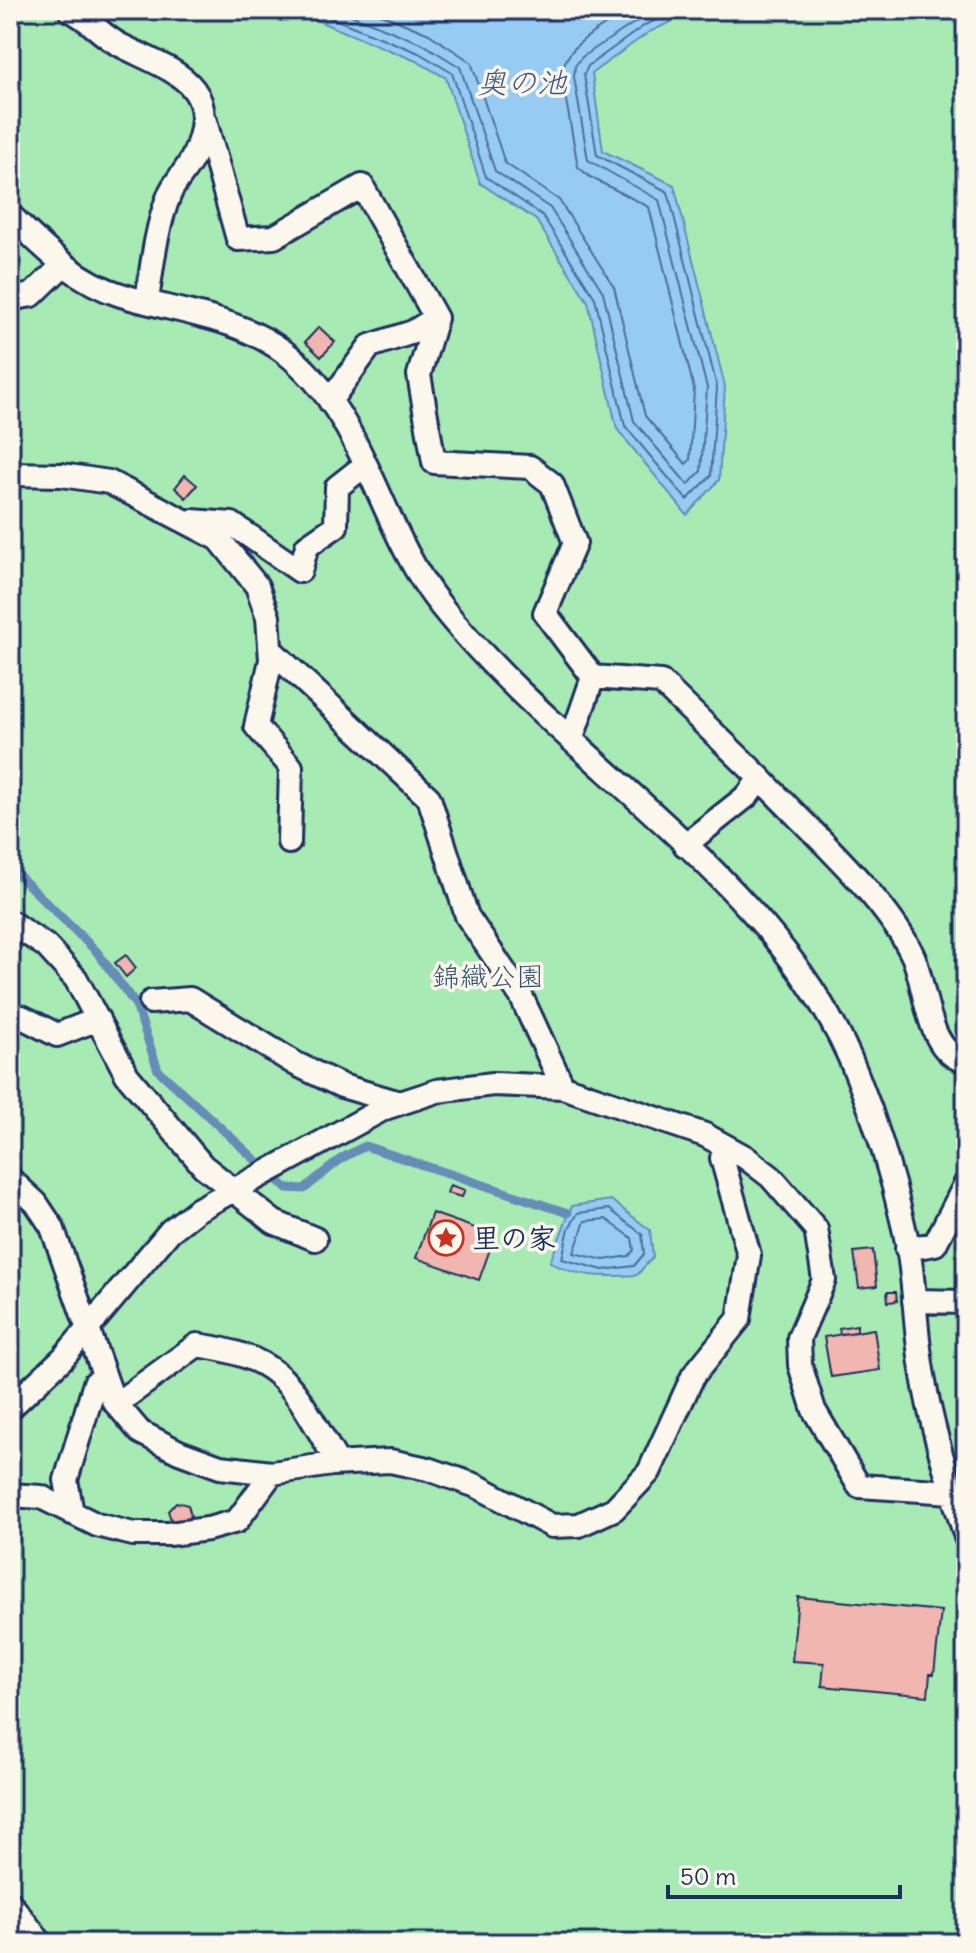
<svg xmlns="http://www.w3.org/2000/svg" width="976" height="1953" viewBox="0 0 976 1953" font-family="Delius,'Klee One',sans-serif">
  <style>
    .green { fill: #a8eab4; stroke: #628c89; stroke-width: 2 }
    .water { fill: #96ccf4; stroke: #658db8; stroke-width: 2 }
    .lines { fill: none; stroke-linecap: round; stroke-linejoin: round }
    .shore { stroke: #4c6e9a; stroke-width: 2 }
    .stream { stroke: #658db8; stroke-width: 9 }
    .building { fill: #f1b6af; stroke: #1b2f5e; stroke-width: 2 }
    .pedestrian-casing { stroke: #1b2f5e; stroke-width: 28 }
    .pedestrian { stroke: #fbf7ec; stroke-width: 22 }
    .labels { text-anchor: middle; stroke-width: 7; stroke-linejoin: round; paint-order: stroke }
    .park-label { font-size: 28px; fill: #37546f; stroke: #fbf7ec }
    .poi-label { font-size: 28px; font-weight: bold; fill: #1b2f5e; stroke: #fbf7ec; text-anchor: start }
    .water-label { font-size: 30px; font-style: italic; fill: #3a5684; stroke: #fbf7ec }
  </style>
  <rect width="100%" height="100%" fill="#f9eae0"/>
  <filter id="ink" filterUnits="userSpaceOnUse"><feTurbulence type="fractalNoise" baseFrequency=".0125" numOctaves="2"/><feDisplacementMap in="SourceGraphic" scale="16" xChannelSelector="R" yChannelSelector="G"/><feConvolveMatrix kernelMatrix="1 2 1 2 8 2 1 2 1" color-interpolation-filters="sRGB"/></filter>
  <g filter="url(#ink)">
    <path class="green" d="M10,10H966V1943H10Z"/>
    <path class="water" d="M291,10H697L649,32L592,73L603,151L674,185L725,386L719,480L687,515L617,429L588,302L536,220L480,183L446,78L416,61Z
      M611,1200L650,1230L653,1257L637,1275C606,1277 577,1278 550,1262L572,1206Z"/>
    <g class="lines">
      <path class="shore" d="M312,10L419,53L452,73L486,177L542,215L595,298L625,426L687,500L711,476L717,387L668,192L597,155L584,74L588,66L645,25L678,10
        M339,10L423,44L460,67L495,171L550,208L603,292L634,421L688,485L701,471L707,388L659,200L588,160L574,77L575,66L582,57L654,10
        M371,10L429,34L471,62L505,163L559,200L614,287L645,416L686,464L690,460L694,389L649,207L590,177L578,167L562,78C561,45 604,27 628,10
        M609,1209L642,1234L644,1254L634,1266L603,1270L562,1259L569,1228L578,1213Z
        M606,1219L632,1238L634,1250L629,1256L604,1260L574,1253L585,1221Z"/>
      <path class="stream" d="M10,867L97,952L136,1005L158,1070L286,1188L304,1189L342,1158L365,1146L568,1213"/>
    </g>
    <path class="building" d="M319,327L335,342L321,357L305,342Z
      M185,475L197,485L186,498L175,488Z
      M126,955L136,968L126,977L115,963Z
      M450,1185L465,1190L462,1197L447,1193Z
      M432,1213L495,1235L479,1280L416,1258Z
      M873,1250L877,1286L859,1288L854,1252Z
      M887,1292H896L897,1301L888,1302Z
      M857,1325V1332L840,1334L839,1328Z
      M874,1329L880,1370L831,1377L824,1337Z
      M176,1502L188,1505L191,1516L183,1524L172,1522L168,1511Z
      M798,1597L941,1611L934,1674H930L928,1696L822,1686L824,1663L792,1661Z"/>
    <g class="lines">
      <defs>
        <path id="pedestrian" d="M70,10C88,18 102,36 120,45C174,72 225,84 193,157C187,170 176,180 170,193C156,227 152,266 147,301
          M205,121L238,239L274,237L362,186L436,318L419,375L434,462L530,467L552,484L575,543L545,613L593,677L572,738
          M10,215C43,247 75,281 121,295C175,312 235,316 283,351C366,413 378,528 441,606C566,763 782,882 857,1075C876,1122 892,1175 903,1224C915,1271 914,1322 922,1370C931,1427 949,1482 966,1537
          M10,299L32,295L62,266
          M330,401L370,346L413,332L436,318
          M10,474L62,475L109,482L219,539L257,586L268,617L271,660L256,726L291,767L289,842
          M192,521L232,524L300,571L307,546L336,526L337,487L365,465
          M271,650L429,798L467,916L521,996L563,1087
          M593,677L661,682L760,778L748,795L685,845
          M760,778C805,826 887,899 913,956C927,988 926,1053 966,1061
          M10,922L46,946L76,979L127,1075L203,1166L274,1222L315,1239
          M151,1002L190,999L296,1064L342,1086L400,1103
          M10,1022L22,1017L57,1035L98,1019
          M10,1179L36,1203L52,1227L113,1400L140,1432L179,1452L220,1467L272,1473L332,1464L390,1461L428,1469L477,1486L552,1526L579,1525L614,1509L649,1472L693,1376L739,1319L749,1255L722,1158L725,1146
          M907,1249L935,1244L966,1183
          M914,1301L966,1302
          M116,1404L197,1345C289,1358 293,1390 338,1463
          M10,1408L63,1358L170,1231L197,1210L385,1108L437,1091L493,1084L563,1087L705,1135L745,1157L771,1177L816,1229L824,1280L799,1338L800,1365L814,1410L859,1486L952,1492
          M10,1495L41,1497L97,1525L133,1534H169L208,1529L237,1521L272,1473
          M72,1513L66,1480L95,1383L105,1379
          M10,1903L41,1943"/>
      </defs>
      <use href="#pedestrian" class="pedestrian-casing"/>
      <use href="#pedestrian" class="pedestrian"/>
    </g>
  </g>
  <defs>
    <symbol id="sight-ring" viewBox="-11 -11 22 22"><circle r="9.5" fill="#fbf7ec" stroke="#c8321e" stroke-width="1.5"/><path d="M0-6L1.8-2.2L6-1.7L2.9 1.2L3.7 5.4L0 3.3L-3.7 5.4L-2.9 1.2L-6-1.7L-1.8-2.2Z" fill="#c8321e"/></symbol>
  </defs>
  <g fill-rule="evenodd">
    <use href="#sight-ring" x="426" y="1218" width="40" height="40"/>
  </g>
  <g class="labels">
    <g class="park-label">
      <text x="488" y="986">錦織公園</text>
    </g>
    <g class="poi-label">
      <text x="472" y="1248">里の家</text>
    </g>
    <g class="water-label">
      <text x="522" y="93">奥の池</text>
    </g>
  </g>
  <rect width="976" height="1953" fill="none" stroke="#fbf7ec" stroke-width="40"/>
  <rect x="20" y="20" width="936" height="1913" fill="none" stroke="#1b2f5e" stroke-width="3" filter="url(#ink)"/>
  <path d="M668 1885v12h232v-12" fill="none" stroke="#1b2f5e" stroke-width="4"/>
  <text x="680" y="1885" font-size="24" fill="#1b2f5e" stroke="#fbf7ec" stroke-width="6" paint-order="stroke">50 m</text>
</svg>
